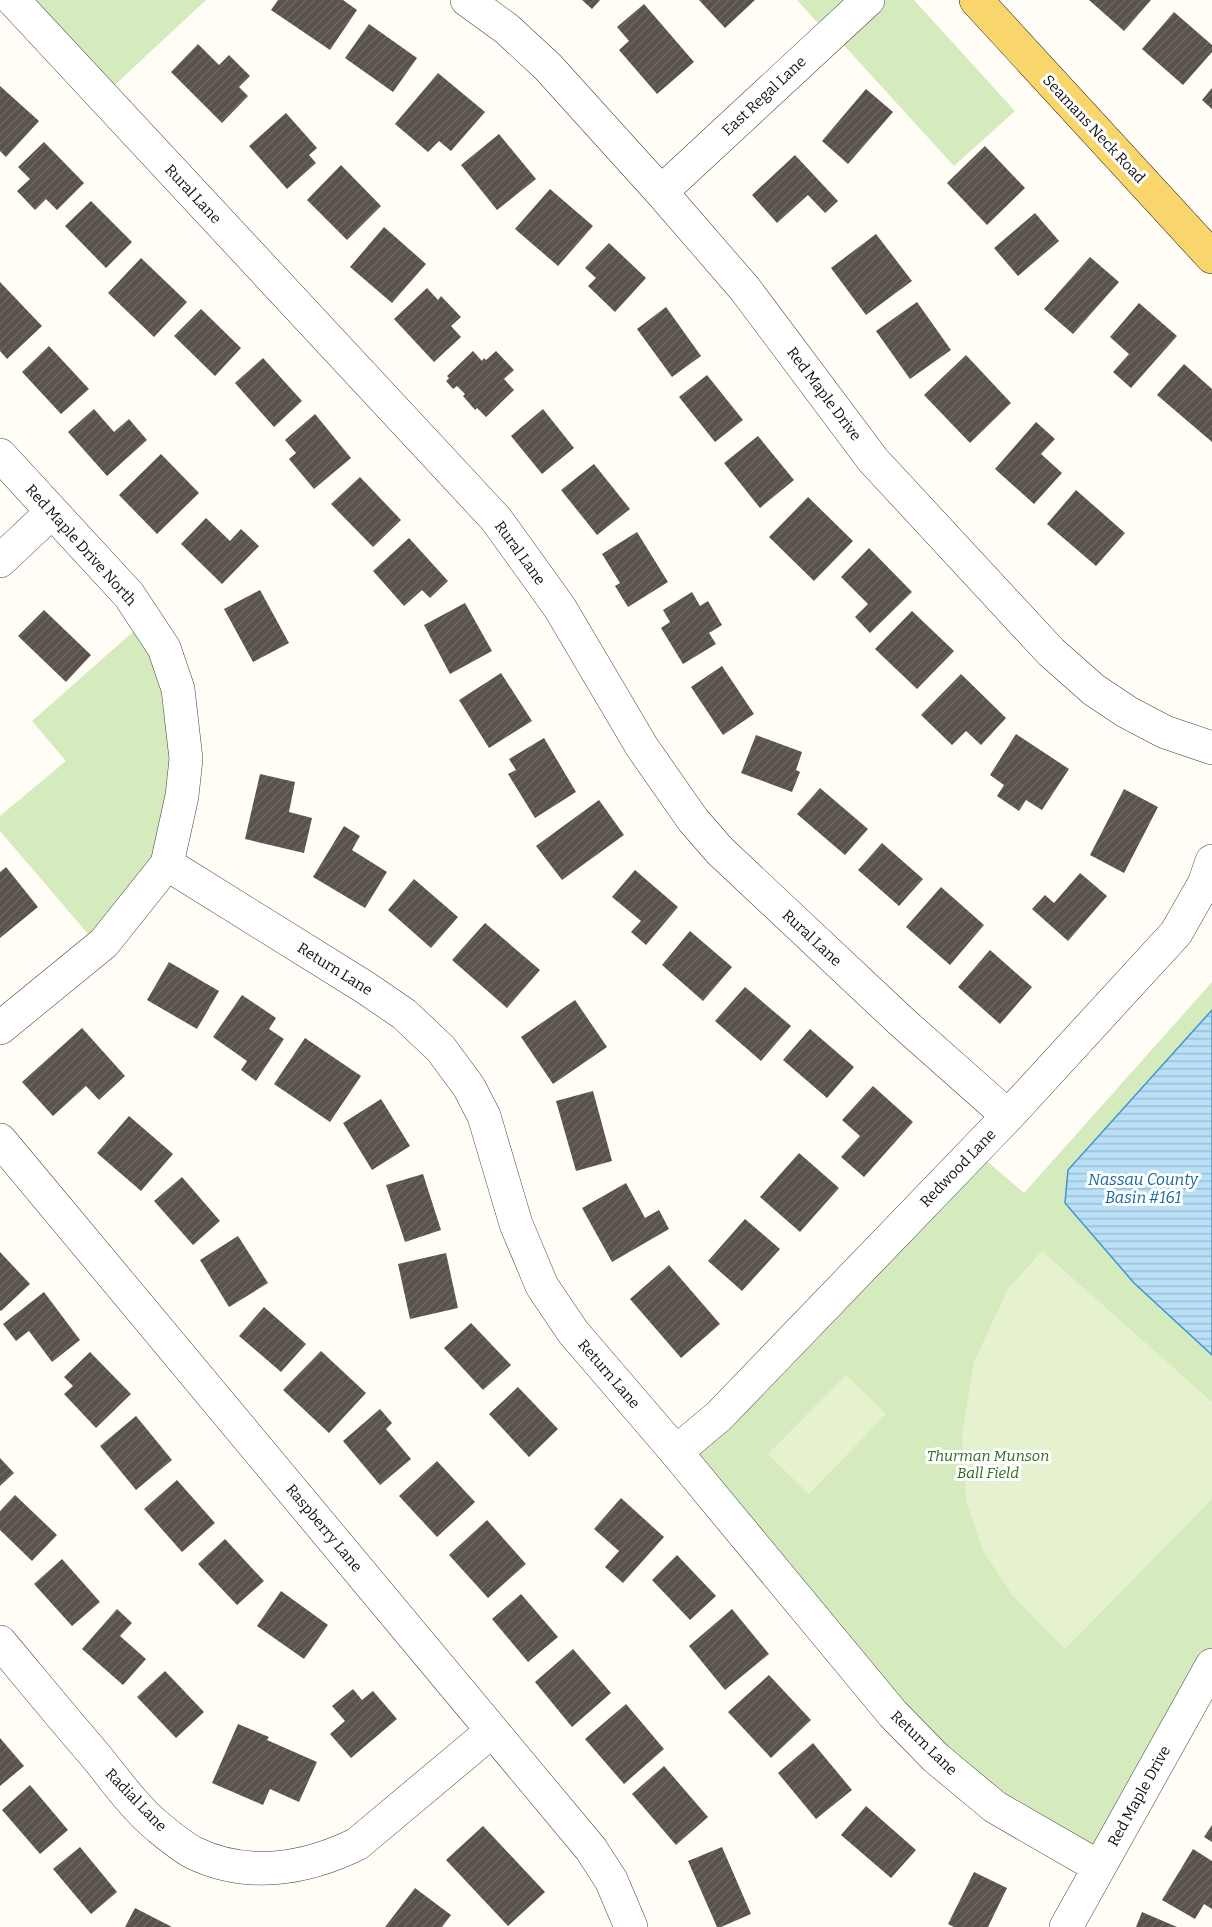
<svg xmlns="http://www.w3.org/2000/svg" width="1212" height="1927" viewBox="0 0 1212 1927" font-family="Bitter,serif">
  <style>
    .green { fill: #d5ebbd }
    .pitch { fill: #e6f2cf }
    .water { fill: url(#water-rules); stroke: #3f96cf; stroke-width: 1.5 }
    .building { fill: url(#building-hatch) }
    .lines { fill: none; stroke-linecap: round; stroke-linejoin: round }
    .minor-casing { stroke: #444; stroke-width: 34 }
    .major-casing { stroke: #222; stroke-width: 34 }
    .minor { stroke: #fff; stroke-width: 33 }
    .major { stroke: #f9d66b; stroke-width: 33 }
    .labels { text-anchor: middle; stroke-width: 6; stroke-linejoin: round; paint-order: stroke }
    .street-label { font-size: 15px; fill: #111; stroke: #fff }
    .park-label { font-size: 15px; font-style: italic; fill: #2f6b1f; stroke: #fff }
    .water-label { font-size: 16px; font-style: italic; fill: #1768a6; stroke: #fff }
  </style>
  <defs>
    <pattern id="water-rules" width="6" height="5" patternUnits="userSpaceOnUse" patternTransform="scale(1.5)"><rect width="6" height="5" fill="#b9e0f7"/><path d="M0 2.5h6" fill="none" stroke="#9ebfd3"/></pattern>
    <pattern id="building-hatch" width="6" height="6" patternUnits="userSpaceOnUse" patternTransform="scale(1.5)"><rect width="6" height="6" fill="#5a524d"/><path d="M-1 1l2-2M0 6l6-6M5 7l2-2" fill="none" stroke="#6d6662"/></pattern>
  </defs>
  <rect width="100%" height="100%" fill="#fffdf5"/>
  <path class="green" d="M17,0H206L105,94Z
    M797,0H855L823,29Z
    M882,0H914L1015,111L954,166L839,40Z
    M143,623L183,761L162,864L94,941L0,831V816L66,761L32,721Z
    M1212,982V1654L1097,1859L942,1755L683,1453L975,1151L1024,1193Z"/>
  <path class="pitch" d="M1042,1251L1212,1402V1499L1065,1649L1013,1596L983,1551L966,1500L962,1435L974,1362L1008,1289Z
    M846,1375L886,1414L809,1494L768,1454Z"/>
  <path class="water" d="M1212,1010V1355L1134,1283L1065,1203L1068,1170Z"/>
  <path class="building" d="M278,0H343L357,10L330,50L271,10Z
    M582,0H600L592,9Z
    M699,0H755L725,28Z
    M1089,0H1151L1124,31Z
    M644,4L694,62L657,94L619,50L629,41L617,27Z
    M1174,12L1212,45V52L1183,85L1142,49Z
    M369,24L417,58L393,92L345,58Z
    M198,44L219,65L229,55L250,76L239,87L248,96L222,123L171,72Z
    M438,73L485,112L451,151L439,141L428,152L395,124Z
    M0,86L39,121L6,157L0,151Z
    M1212,88V109L1202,100Z
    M866,89L893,112L848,164L822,141Z
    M286,113L317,148L309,155L316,163L287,189L249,146Z
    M499,134L536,179L497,210L461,165Z
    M44,142L84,183L57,210L46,199L35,210L17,191L30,179L18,167Z
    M985,146L1025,188L987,225L947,183Z
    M795,155L838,201L825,213L808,195L777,223L752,195Z
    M341,165L381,206L347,240L307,200Z
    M550,189L593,226L558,266L515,229Z
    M91,201L132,242L106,268L65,226Z
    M1035,213L1059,241L1018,276L994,248Z
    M384,227L426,264L392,303L350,267Z
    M876,234L912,281L866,315L831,268Z
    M609,243L646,278L615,312L588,286L596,278L585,268Z
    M1090,257L1119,282L1073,334L1044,309Z
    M141,258L187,302L154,337L108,293Z
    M0,282L42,326L7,359L0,351Z
    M427,288L438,300L441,296L461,317L451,326L461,337L434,362L394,319Z
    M917,302L951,350L910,379L876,331Z
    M1139,303L1177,336L1131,388L1113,372L1129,354L1110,337Z
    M666,307L701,356L672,377L637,329Z
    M201,309L241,348L215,376L174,336Z
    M49,346L89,389L61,414L22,372Z
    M473,351L482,361L484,358L486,360L496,351L514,370L504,379L514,390L486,417L477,408L475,410L463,396L465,394L457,386L453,389L446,381L449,378L447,376Z
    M966,355L1011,403L970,443L924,395Z
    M263,358L302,401L274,427L235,383Z
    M1184,364L1212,389V442L1157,395Z
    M707,375L743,420L715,442L679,397Z
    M94,409L114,432L129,419L147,440L107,476L68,432Z
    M543,409L574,448L542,474L511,436Z
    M315,414L351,458L314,489L289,459L296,453L285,440Z
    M1036,422L1055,439L1041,454L1062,473L1034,504L995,469Z
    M758,436L794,480L760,508L724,463Z
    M161,454L199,493L157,534L119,495Z
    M594,464L630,509L597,535L561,490Z
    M360,477L401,520L373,547L331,504Z
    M1076,490L1125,533L1096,566L1047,524Z
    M808,497L853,541L814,581L769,537Z
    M206,518L230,541L241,529L259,546L222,584L181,544Z
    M637,532L668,582L628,607L615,586L620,583L602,554Z
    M409,538L448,581L430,598L422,590L404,606L373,571Z
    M869,548L912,592L870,633L855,617L868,604L841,577Z
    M260,590L289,643L253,662L224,609Z
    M692,592L700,606L708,601L722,625L709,633L716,644L683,664L661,628L670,622L663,610Z
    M465,603L492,651L450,674L424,625Z
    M44,610L91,655L66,682L18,636Z
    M912,611L954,651L917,689L875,649Z
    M722,666L754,714L723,735L691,687Z
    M501,673L532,721L489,748L459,700Z
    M961,674L1006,718L981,745L966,731L952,745L921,715Z
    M1016,734L1069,769L1042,810L1026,800L1019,811L997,796L1004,785L990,775Z
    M756,735L802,752L796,770L800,772L792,792L741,773Z
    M544,738L576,792L535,818L508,774L516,770L509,759Z
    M260,774L295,782L289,812L312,818L304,853L245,839Z
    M820,788L868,829L845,855L797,814Z
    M1124,789L1158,807L1124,873L1090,855Z
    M599,800L624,835L562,880L536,846Z
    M344,826L360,836L352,850L387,872L365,908L313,877Z
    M882,843L923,879L899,906L858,870Z
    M6,867L38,907L0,938V872Z
    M635,870L678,907L646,945L631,932L641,921L612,897Z
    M1080,873L1107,896L1068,941L1032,909L1045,895L1054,903Z
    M414,879L458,917L431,948L388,910Z
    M941,887L984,925L950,965L906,927Z
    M485,923L540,970L507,1008L452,960Z
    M690,931L732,967L703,1001L662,965Z
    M990,950L1032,987L1000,1024L958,987Z
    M169,962L219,991L197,1029L147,1000Z
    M745,987L791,1026L761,1061L715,1021Z
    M242,995L276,1018L269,1029L284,1039L256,1081L241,1070L247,1061L213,1037Z
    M575,1000L607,1047L553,1084L521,1037Z
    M82,1028L125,1076L99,1100L86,1086L53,1116L22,1082Z
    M810,1029L854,1067L827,1098L783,1060Z
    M305,1038L361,1076L330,1122L274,1084Z
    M873,1086L913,1122L864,1177L841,1157L860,1136L842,1120Z
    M593,1091L612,1161L576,1171L556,1101Z
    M381,1099L410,1146L372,1170L343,1123Z
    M129,1116L173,1154L141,1191L97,1153Z
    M799,1153L839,1188L800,1232L760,1197Z
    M423,1174L441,1230L405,1242L386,1185Z
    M182,1177L220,1221L193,1245L154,1201Z
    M626,1183L645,1218L659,1210L669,1229L612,1262L582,1208Z
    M745,1219L780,1249L742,1291L708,1261Z
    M238,1236L268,1283L229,1307L200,1260Z
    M0,1252L30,1284L1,1311L0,1310Z
    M446,1253L458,1308L410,1319L398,1264Z
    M669,1265L720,1324L681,1358L630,1299Z
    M44,1292L80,1340L52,1362L29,1331L16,1341L3,1324Z
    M264,1307L306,1344L281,1372L239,1336Z
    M471,1323L511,1365L483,1390L444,1348Z
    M321,1351L366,1393L329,1433L283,1390Z
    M90,1352L131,1394L96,1428L64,1394L73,1386L64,1377Z
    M518,1387L558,1429L529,1457L489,1414Z
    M380,1409L392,1423L386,1429L411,1459L380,1485L343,1441Z
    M136,1416L172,1460L136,1490L100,1446Z
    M0,1458L14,1473L0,1486Z
    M437,1461L475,1502L437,1537L399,1496Z
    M177,1480L215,1523L182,1552L144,1509Z
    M15,1495L57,1535L32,1561L0,1530V1511Z
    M621,1498L664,1537L623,1583L605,1567L619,1551L594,1529Z
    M487,1520L526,1564L488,1598L449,1555Z
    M225,1539L264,1581L237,1605L198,1564Z
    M677,1555L716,1596L690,1620L652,1580Z
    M62,1559L100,1602L72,1626L34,1584Z
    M281,1591L328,1625L304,1659L257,1626Z
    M521,1594L558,1637L528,1662L492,1619Z
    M117,1609L132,1623L120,1636L146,1659L123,1685L82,1649Z
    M732,1609L769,1654L725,1690L689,1646Z
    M573,1649L611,1693L572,1727L535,1682Z
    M165,1671L204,1712L176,1738L137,1697Z
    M769,1675L811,1720L771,1758L728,1712Z
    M353,1689L362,1700L373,1691L397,1719L351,1758L330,1734L345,1721L332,1706Z
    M626,1704L664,1749L624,1784L585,1739Z
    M238,1724L269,1737L267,1740L317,1762L299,1802L270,1789L263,1805L212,1783Z
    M0,1738L24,1766L0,1786Z
    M813,1743L852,1790L816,1819L778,1773Z
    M664,1766L708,1817L676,1845L632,1794Z
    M30,1785L68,1830L40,1854L2,1810Z
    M866,1806L916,1850L891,1878L841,1835Z
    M1212,1825V1842L1204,1837Z
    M483,1826L545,1892L508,1926L446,1860Z
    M80,1847L117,1892L91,1914L53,1869Z
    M722,1847L751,1914L721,1927H717L688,1861Z
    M1193,1849L1212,1861V1909L1204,1904L1195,1919L1162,1900Z
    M974,1872L1007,1888L988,1927H954L948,1924Z
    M415,1888L451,1915L442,1927H385Z
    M135,1908L172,1927H125Z
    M1142,1912L1177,1927H1136Z"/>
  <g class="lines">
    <defs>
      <path id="minor" d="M13,0L496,519L560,608L642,747L693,820L720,851L903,1023L1008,1116
        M467,0L507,29L548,67L661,192L745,289L873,460L1051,652L1094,690L1127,712L1165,732L1212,748
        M661,192L868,0
        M0,455L129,595L164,648L178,689L186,759L182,796L167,864L104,943L0,1028
        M0,561L52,512
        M167,864L366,988L404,1014L441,1049L469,1087L484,1116L516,1224L542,1286L573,1332L676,1452L893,1714L936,1758L995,1807L1099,1867
        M0,1140L591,1849L611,1880L631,1927
        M676,1452L719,1416L1008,1116L1176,933L1204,884L1212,861
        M0,1642C31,1679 62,1717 94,1754C114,1778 133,1806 157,1826C168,1835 182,1847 194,1853C248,1879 306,1869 357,1844L492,1731
        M1066,1927L1212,1665"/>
      <path id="major" d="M976,0L1212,257"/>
    </defs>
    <use href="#minor" class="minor-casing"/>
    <use href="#major" class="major-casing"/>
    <use href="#minor" class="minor"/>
    <use href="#major" class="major"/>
  </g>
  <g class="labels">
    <g class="street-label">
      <text transform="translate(764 96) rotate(-43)" y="5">East Regal Lane</text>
      <text transform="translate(1094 129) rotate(47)" y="5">Seamans Neck Road</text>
      <text transform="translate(193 194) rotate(47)" y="5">Rural Lane</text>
      <text transform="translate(824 394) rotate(53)" y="5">Red Maple Drive</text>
      <text transform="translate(81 545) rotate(48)" y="5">Red Maple Drive North</text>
      <text transform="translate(520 553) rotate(54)" y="5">Rural Lane</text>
      <text transform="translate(812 938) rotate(43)" y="5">Rural Lane</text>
      <text transform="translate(335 969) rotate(32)" y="5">Return Lane</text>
      <text transform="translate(958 1168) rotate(-46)" y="5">Redwood Lane</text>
      <text transform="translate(609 1374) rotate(49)" y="5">Return Lane</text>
      <text transform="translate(324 1528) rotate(50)" y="5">Raspberry Lane</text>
      <text transform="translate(924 1743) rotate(44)" y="5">Return Lane</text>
      <text transform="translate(1139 1796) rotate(-61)" y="5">Red Maple Drive</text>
      <text transform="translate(136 1800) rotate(46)" y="5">Radial Lane</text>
    </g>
    <g class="park-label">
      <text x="988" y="1461">Thurman Munson<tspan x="988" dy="17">Ball Field</tspan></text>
    </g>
    <g class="water-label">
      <text x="1143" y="1185">Nassau County<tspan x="1143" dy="18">Basin #161</tspan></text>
    </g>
  </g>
</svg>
